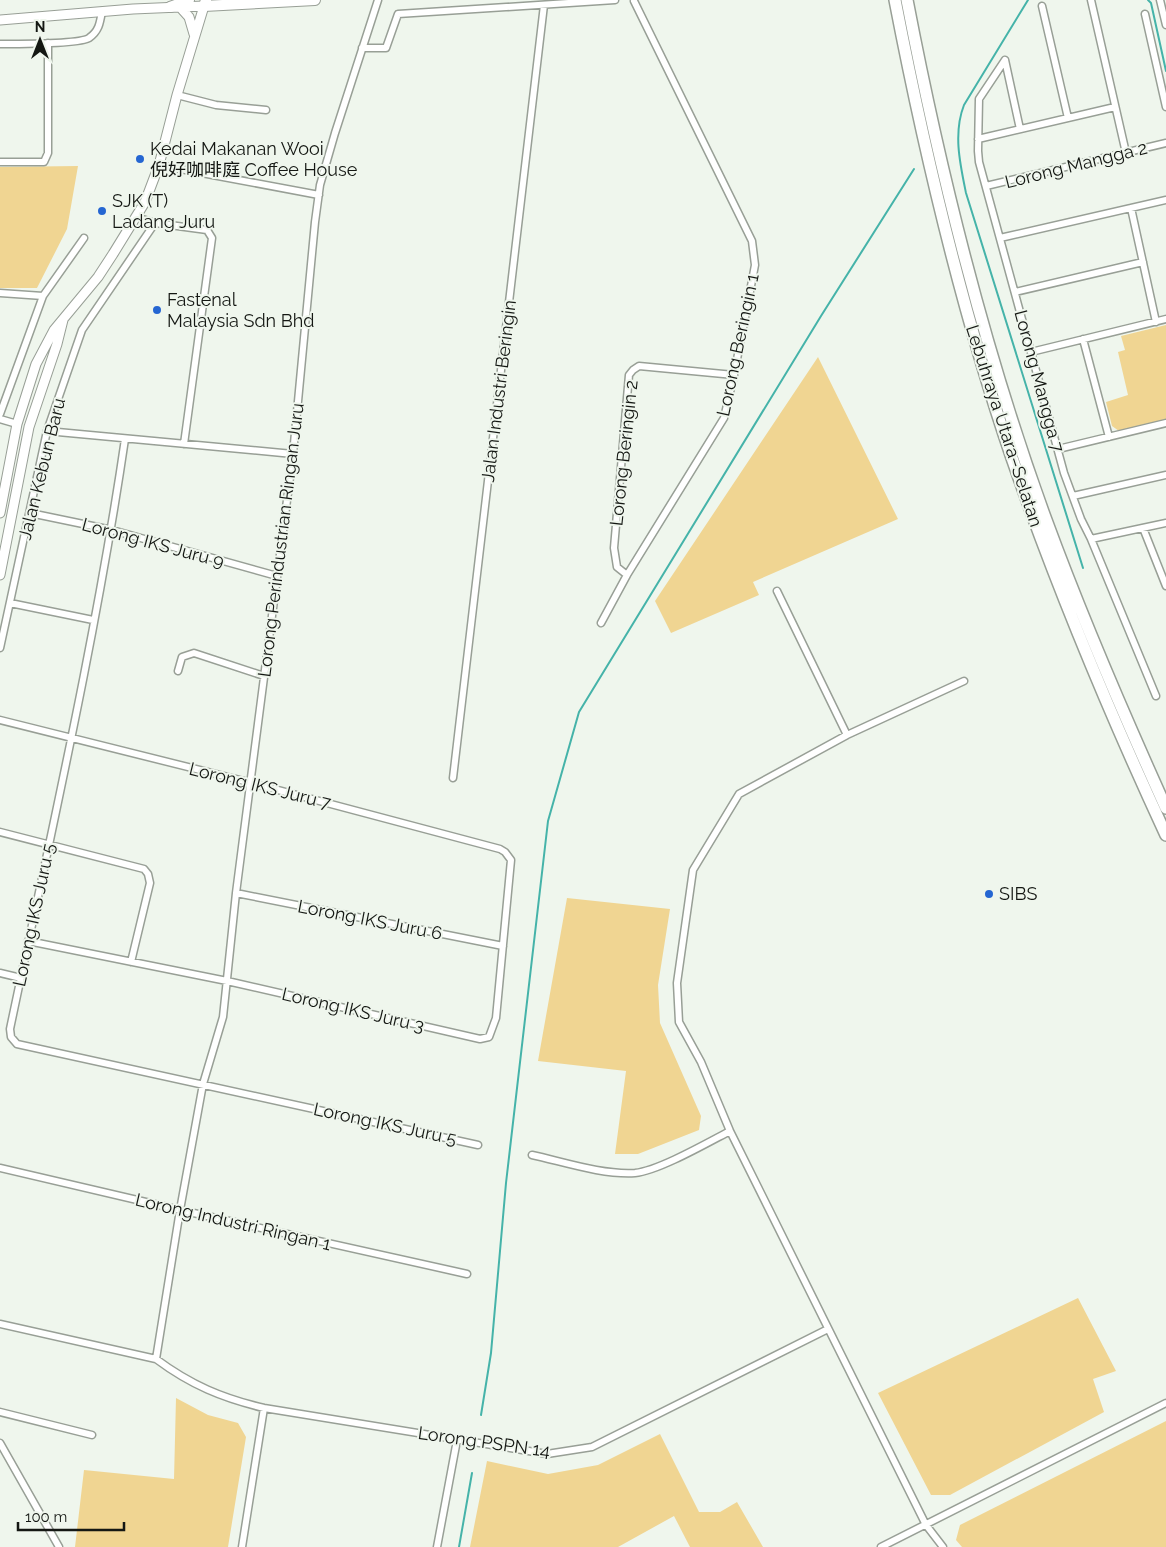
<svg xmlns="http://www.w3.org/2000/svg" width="1166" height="1547" viewBox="0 0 1166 1547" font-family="Raleway,'Noto Sans SC',sans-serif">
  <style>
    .green { fill: #f0d592 }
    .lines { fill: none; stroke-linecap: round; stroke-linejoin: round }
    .stream { stroke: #45b3a9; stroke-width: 2 }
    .street-casing { stroke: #989f96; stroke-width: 9 }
    .secondary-casing { stroke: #989f96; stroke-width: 11 }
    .primary-casing { stroke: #989f96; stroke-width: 12 }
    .highway-casing { stroke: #989f96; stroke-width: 14 }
    .street { stroke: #fff; stroke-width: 6 }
    .secondary { stroke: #fff; stroke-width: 9 }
    .primary { stroke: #fff; stroke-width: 10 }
    .highway { stroke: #fff; stroke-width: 11 }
    .poi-dot { fill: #2566d2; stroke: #eff6ed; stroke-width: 2 }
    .labels { text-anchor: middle; stroke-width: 4; stroke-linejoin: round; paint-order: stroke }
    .poi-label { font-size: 18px; fill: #141713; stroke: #eff6ed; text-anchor: start }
    .street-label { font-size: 18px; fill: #141713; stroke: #eff6ed }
  </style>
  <rect width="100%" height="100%" fill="#eff6ed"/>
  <path class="green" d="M78,166L67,229L37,288H0V167Z
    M1166,325V420L1119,431L1112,426L1106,402L1128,395L1118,352L1125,350L1121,336Z
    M818,357L898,519L753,582L759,595L671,633L655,601Z
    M567,898L670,909L658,985L660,1023L701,1116L699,1130L638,1154H615L626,1071L538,1061Z
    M1078,1298L1116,1371L1093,1379L1104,1412L950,1495H931L878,1393Z
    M176,1398L208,1415L238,1423L246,1437L228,1547H75L84,1470L174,1479Z
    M1166,1421V1547H962L956,1540L960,1525Z
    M660,1434L699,1512H720L737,1502L763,1547H690L674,1516L618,1547H470L487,1461L548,1474L598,1465Z"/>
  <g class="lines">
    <path class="stream" d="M1028,0L964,105C953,133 960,164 966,193L1083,568
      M1148,0L1151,3L1166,71
      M481,1415L491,1353L506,1183L548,821L579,712L821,316L914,169
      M459,1547L472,1473"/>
    <defs>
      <path id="street" d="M1091,0L1126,153
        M1160,0L1166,25
        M1042,6L1068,118
        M1145,14L1166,107
        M0,44C14,44 80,44 89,38C99,31 100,23 102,11
        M362,48H386L398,14L615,0
        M1005,60L979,99L978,151L979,162L1064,473L1081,519L1091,539L1156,696
        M1005,60L1020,129
        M177,95L216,105L266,110
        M978,139L1115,107
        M0,162H44L48,153V43
        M159,165L319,195
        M986,186L1166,143
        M1131,208L1156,322
        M136,217L155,223L207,230L212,238L184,444
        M1000,238L1166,200
        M1015,292L1143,262
        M0,293L43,296
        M1083,339L1109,437
        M1031,352L1166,319
        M0,414L43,296L84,238
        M0,419L17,424
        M47,431L293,454
        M125,439C96,637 51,833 10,1029L11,1037L17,1044L478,1145
        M1058,449L1166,423
        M1073,496L1166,475
        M30,513L112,530L277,576
        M1143,528L1166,586
        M1091,539L1166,523
        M627,575L617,567L614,548L629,375L633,370L639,366L734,375
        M777,591L847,735
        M10,603L93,620
        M601,623L627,575L724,418L734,375L755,265L752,241L634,1
        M0,648L47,431L82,330L155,223
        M178,671L182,657L194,653L264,676
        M0,720L252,783L500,849L505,852L511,860L496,1018L489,1037L480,1039L227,981L28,941
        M453,778L544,5
        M0,832L144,869L148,874L150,883L131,962
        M236,893L503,946
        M0,973L21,978
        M532,1155C564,1162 602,1175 635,1173C658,1171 707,1143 730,1131
        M0,1168L180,1210L467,1274
        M0,1324L156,1359C191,1385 222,1398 264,1408L547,1454L592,1447L828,1329
        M156,1359L180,1210L203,1084L223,1017L236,893L293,454L315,222L320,185L335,133L378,0
        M0,1412L92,1435
        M0,1443L59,1547
        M242,1547L264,1408
        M437,1547L457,1440
        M881,1547L1166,1403
        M943,1547L926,1525L730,1131L701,1062L679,1022L677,983L693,870L739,794L847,735L964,681"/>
      <path id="secondary" d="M180,7L189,17L194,34
        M0,20L133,9L204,6L177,95L159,165L145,202L113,254L98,277L54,330L36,364L17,424L0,513
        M0,575L29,427L57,344L63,320"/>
      <path id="primary" d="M206,0L204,6L315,0
        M170,7L189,0"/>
      <path id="highway" d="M895,0C925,155 961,309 1012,458C1057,587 1109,712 1166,835
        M907,0C941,177 984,351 1046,520C1082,618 1123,713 1166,808"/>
    </defs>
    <use href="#street" class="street-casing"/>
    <use href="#secondary" class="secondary-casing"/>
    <use href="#primary" class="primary-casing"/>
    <use href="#highway" class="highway-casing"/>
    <use href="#street" class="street"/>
    <use href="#secondary" class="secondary"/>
    <use href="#primary" class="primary"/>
    <use href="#highway" class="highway"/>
  </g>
  <g class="poi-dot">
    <circle cx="140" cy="159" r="5"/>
    <circle cx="102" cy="211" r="5"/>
    <circle cx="157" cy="310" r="5"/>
    <circle cx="989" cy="894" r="5"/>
  </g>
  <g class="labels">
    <g class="poi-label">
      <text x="150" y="155">Kedai Makanan Wooi<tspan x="150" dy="21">倪好咖啡庭 Coffee House</tspan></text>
      <text x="112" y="207">SJK (T)<tspan x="112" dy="21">Ladang Juru</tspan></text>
      <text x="167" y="306">Fastenal<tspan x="167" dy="21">Malaysia Sdn Bhd</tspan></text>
      <text x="999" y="900">SIBS</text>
    </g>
    <g class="street-label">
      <text transform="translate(1076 165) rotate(-14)" y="6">Lorong Mangga 2</text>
      <text transform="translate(738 345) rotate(-78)" y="6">Lorong Beringin 1</text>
      <text transform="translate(1039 381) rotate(75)" y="6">Lorong Mangga 7</text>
      <text transform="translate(499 391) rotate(-83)" y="6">Jalan Industri Beringin</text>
      <text transform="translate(1004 426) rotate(72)" y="6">Lebuhraya Utara–Selatan</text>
      <text transform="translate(624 453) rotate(-84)" y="6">Lorong Beringin 2</text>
      <text transform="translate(42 469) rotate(-76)" y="6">Jalan Kebun Baru</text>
      <text transform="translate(281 540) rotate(-83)" y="6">Lorong Perindustrian Ringan Juru</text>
      <text transform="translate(153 543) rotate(15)" y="6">Lorong IKS Juru 9</text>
      <text transform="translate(260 786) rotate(14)" y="6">Lorong IKS Juru 7</text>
      <text transform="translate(34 915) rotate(-78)" y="6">Lorong IKS Juru 5</text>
      <text transform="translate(370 920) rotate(11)" y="6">Lorong IKS Juru 6</text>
      <text transform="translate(353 1010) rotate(13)" y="6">Lorong IKS Juru 3</text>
      <text transform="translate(385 1124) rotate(12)" y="6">Lorong IKS Juru 5</text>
      <text transform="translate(233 1222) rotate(13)" y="6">Lorong Industri Ringan 1</text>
      <text transform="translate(484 1442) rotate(8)" y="6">Lorong PSPN 14</text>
    </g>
  </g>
  <g transform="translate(40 40)" stroke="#eff6ed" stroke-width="4" paint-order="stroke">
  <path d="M0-4L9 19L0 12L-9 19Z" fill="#141713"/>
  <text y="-8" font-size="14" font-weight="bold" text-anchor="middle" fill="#141713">N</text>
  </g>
  <path d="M18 1522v8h106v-8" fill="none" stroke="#141713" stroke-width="2.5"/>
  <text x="25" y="1522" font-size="15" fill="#141713" stroke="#eff6ed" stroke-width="4" paint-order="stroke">100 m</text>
</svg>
